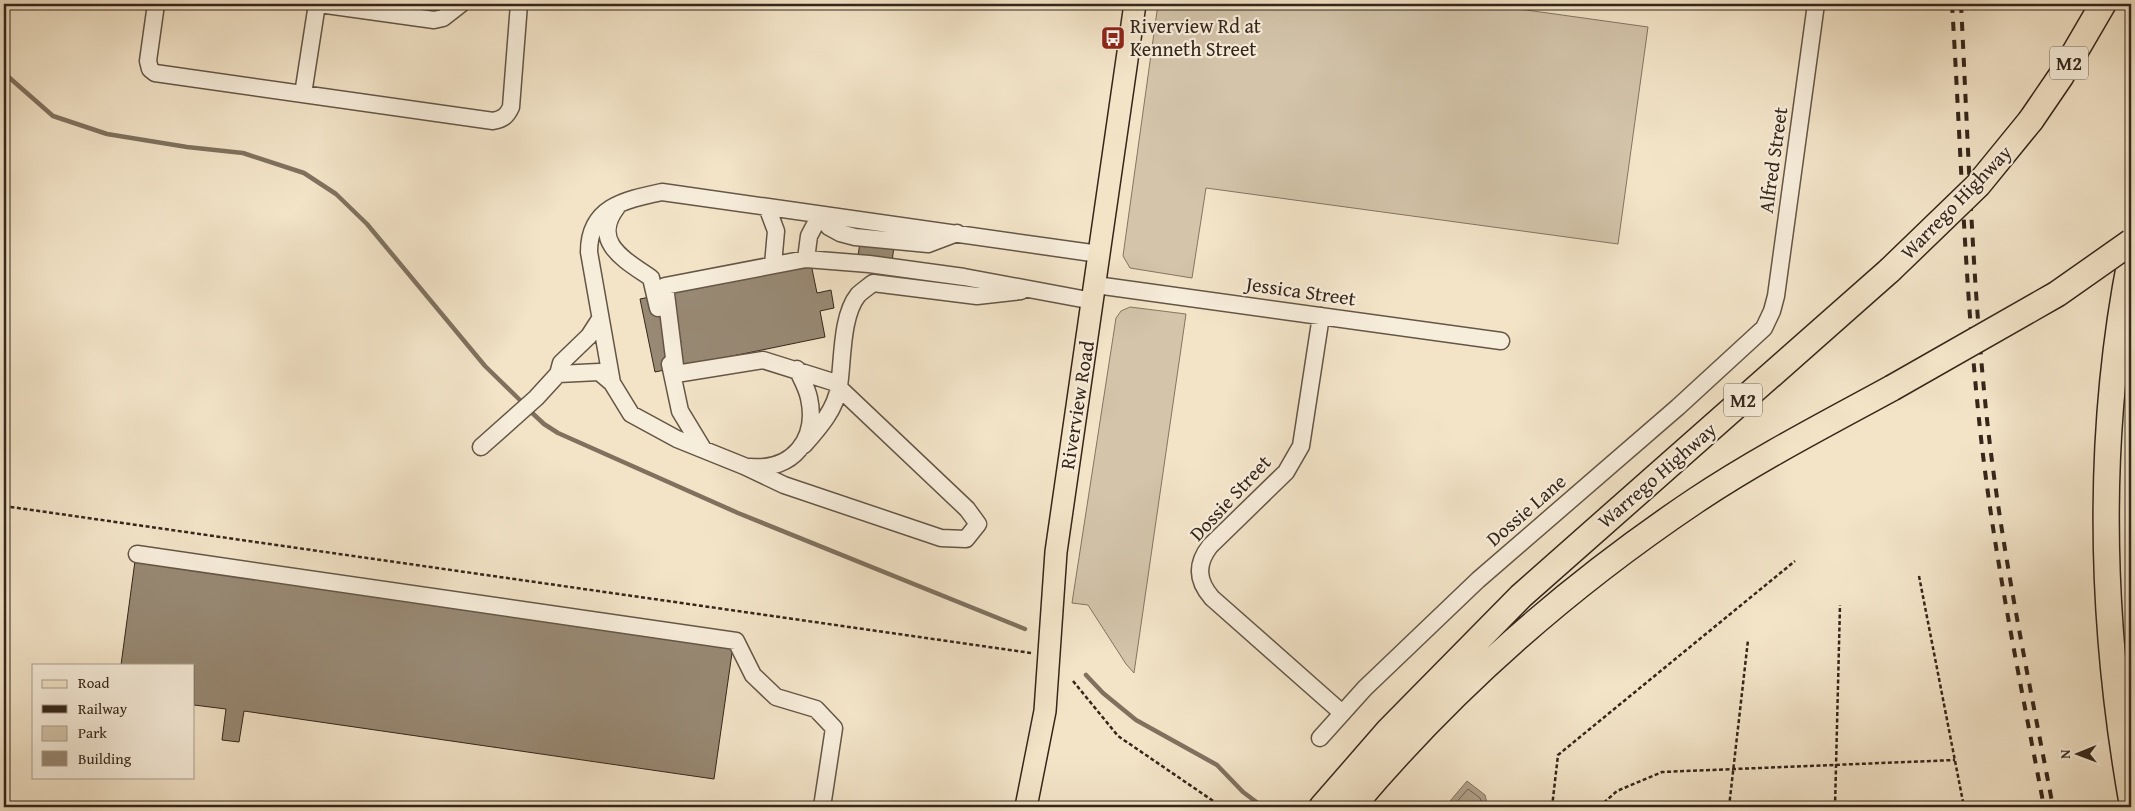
<svg xmlns="http://www.w3.org/2000/svg" width="2135" height="811" viewBox="0 0 2135 811" font-family="'Gentium Book Plus',serif">
  <style>
    .green { fill: #d3c4aa; stroke: #847562 }
    .water { fill: #b2a38d; stroke: #80715f }
    .lines { fill: none; stroke-linecap: round; stroke-linejoin: round }
    .shore { stroke: #746454; stroke-width: 1 }
    .stream { stroke: #80715f; stroke-width: 4.5 }
    .building { fill: #988974; stroke: #35261a }
    .minor-casing { stroke: #645646; stroke-width: 19 }
    .major-casing { stroke: #35261a; stroke-width: 24 }
    .highway-casing { stroke: #35261a; stroke-width: 28 }
    .path { stroke: #35261a; stroke-width: 2.5; stroke-dasharray: 4 2.5; stroke-linecap: butt }
    .minor { stroke: #f7eddb; stroke-width: 16 }
    .major { stroke: #f3e4c8; stroke-width: 21 }
    .highway { stroke: #f3e4c8; stroke-width: 25 }
    .rail { stroke: #35261a; stroke-width: 4; stroke-dasharray: 9 9; stroke-linecap: butt }
    .highway-bridge-casing { stroke: #35261a; stroke-width: 28; stroke-linecap: butt }
    .highway-bridge { stroke: #f3e4c8; stroke-width: 25 }
    .labels { text-anchor: middle; stroke-width: 4.5; stroke-linejoin: round; paint-order: stroke }
    .shield { fill: #f7eddb; stroke: #6f6254; stroke-width: 1 }
    .shield-label { font-size: 19px; font-weight: bold; fill: #35261a }
    .poi-label { font-size: 20px; fill: #35261a; stroke: #f7eddb; text-anchor: start }
    .street-label { font-size: 20px; fill: #35261a; stroke: #f7eddb }
  </style>
  <rect width="100%" height="100%" fill="#f3e4c8"/>
  <filter id="stains"><feTurbulence type="fractalNoise" baseFrequency=".004" numOctaves="4"/><feColorMatrix values="0 0 0 0 .2 0 0 0 0 .09 0 0 0 0 .02 0 0 0 .5 -.17"/></filter>
  <radialGradient id="worn" r=".72"><stop offset=".6" stop-color="#630" stop-opacity="0"/><stop offset="1" stop-color="#630" stop-opacity=".3"/></radialGradient>
  <path class="green" d="M1158,4H1483L1648,27L1618,244L1206,188L1192,278L1130,268L1123,256Z
    M1130,307L1186,314L1134,673L1126,664L1088,605L1072,603L1116,318L1121,311Z"/>
  <path class="water" d="M1467,781L1485,795L1488,807H1445Z"/>
  <g class="lines">
    <path class="shore" d="M1452,807L1468,789L1480,798L1483,807"/>
    <path class="stream" d="M4,73L53,116L107,134L187,147L243,153L304,173L336,194L367,224L485,366L524,404
      M529,410L544,424L558,433L738,513L1025,629
      M1086,675L1103,693L1136,720L1217,765L1243,792L1263,807"/>
  </g>
  <path class="building" d="M860,241L894,246L892,262L858,257Z
    M811,264L817,293L831,290L834,308L820,311L825,337L655,372L640,299Z
    M135,561L733,646L714,779L244,711L239,742L222,740L226,709L194,705V665H121Z"/>
  <g class="lines">
    <defs>
      <path id="minor" d="M156,4L148,61L150,69L155,73L493,121C503,119 507,116 511,107L519,4
        M319,4L434,20L443,18L461,4
        M303,94L317,4
        M617,207C590,242 625,260 651,278L658,308
        M767,207L776,231L773,265
        M806,259L809,236L820,215L829,227L840,233L855,237L928,244L957,233
        M1096,285L1501,341
        M1093,301L964,277L869,264L806,259L665,286L676,374L763,360L833,382L967,509L978,524L966,539L941,538L784,485L744,466L677,439L631,414L612,383L589,252C589,207 624,200 662,192L1099,254
        M1321,316L1301,446L1286,472L1210,546C1196,564 1197,581 1212,598L1341,712
        M670,364L680,411L703,449
        M558,374L599,372L612,383
        M804,445C819,428 836,409 839,386C843,360 841,316 858,295C862,291 868,287 873,283L977,296L1021,291
        M481,447L536,398L558,374L561,363L589,336L600,319
        M750,467C793,471 818,439 809,398C807,388 801,378 797,369
        M137,554L736,641L753,675L776,697L816,709L834,728L822,807
        M1320,738L1365,688L1478,580L1678,407L1764,328L1772,311L1776,296L1816,4"/>
      <path id="major" d="M1026,807L1045,711L1056,552L1135,4"/>
      <path id="highway" d="M2031,120L2061,76L2103,4
        M2131,257C2096,435 2100,618 2131,797
        M1322,807L1389,730L1521,596L1890,270
        M1352,807C1451,689 1567,587 1695,501C1758,459 1826,424 1892,388"/>
    </defs>
    <use href="#minor" class="minor-casing"/>
    <use href="#major" class="major-casing"/>
    <use href="#highway" class="highway-casing"/>
    <path class="path" d="M4,506L1031,653
      M1919,576L1964,807
      M1073,681L1118,736L1222,807
      M1552,807L1558,755L1795,561
      M1599,807L1617,791L1662,772L1955,760
      M1729,807L1748,640
      M1835,807L1840,605"/>
    <use href="#minor" class="minor"/>
    <use href="#major" class="major"/>
    <use href="#highway" class="highway"/>
    <path class="rail" d="M1952,4C1961,149 1965,294 1981,438C1995,562 2021,685 2044,807
      M1961,4C1968,139 1972,275 1986,410C2000,544 2028,675 2053,807"/>
    <defs>
      <path id="highway-bridge" d="M1890,270L1978,185L2031,120
        M1892,388L2057,294L2131,242"/>
    </defs>
    <use href="#highway-bridge" class="highway-bridge-casing"/>
    <use href="#highway-bridge" class="highway-bridge"/>
  </g>
  <defs>
    <symbol id="bus-square" viewBox="-11 -11 22 22"><rect x="-9" y="-9" width="18" height="18" rx="4" fill="#8f2418" stroke="#f7eddb"/><path d="M-5-6H5V4H4V6H2V4H-2V6H-4V4H-5ZM-3.5-4V0h7V-4ZM-3.5 1.2v1.5H-2V1.2ZM2 1.2v1.5H3.5V1.2Z" fill="#fff"/></symbol>
  </defs>
  <g fill-rule="evenodd">
    <use href="#bus-square" x="1099" y="24" width="28" height="28"/>
  </g>
  <g class="labels">
    <g class="shield">
      <rect x="2050" y="46.5" width="38" height="33" rx="4"/>
      <rect x="1724" y="383.5" width="38" height="33" rx="4"/>
    </g>
    <g class="shield-label">
      <text x="2069" y="70">M2</text>
      <text x="1743" y="407">M2</text>
    </g>
    <g class="poi-label">
      <text x="1130" y="33">Riverview Rd at<tspan x="1130" dy="23">Kenneth Street</tspan></text>
    </g>
    <g class="street-label">
      <text transform="translate(1773 160) rotate(-82)" y="7">Alfred Street</text>
      <text transform="translate(1956 202) rotate(-46)" y="7">Warrego Highway</text>
      <text transform="translate(1301 291) rotate(8)" y="7">Jessica Street</text>
      <text transform="translate(1077 405) rotate(-81)" y="7">Riverview Road</text>
      <text transform="translate(1657 475) rotate(-41)" y="7">Warrego Highway</text>
      <text transform="translate(1230 498) rotate(-47)" y="7">Dossie Street</text>
      <text transform="translate(1526 510) rotate(-41)" y="7">Dossie Lane</text>
    </g>
  </g>
  <rect width="2135" height="811" fill="none" stroke="#f3e4c8" stroke-width="20"/>
  <rect x="5" y="5" width="2125" height="801" fill="none" stroke="#35261a" stroke-width="2.5"/>
  <rect x="10" y="10" width="2115" height="791" fill="none" stroke="#35261a"/>
  <rect x="32" y="664" width="162" height="115" fill="#f7eddb" stroke="#a99d8e"/>
  <rect x="42" y="680" width="25" height="8" fill="#f3e4c8" stroke="#a99d8e"/>
  <text x="78" y="688" font-size="15" fill="#35261a">Road</text>
  <rect x="42" y="705" width="25" height="8" fill="#35261a" stroke="#a99d8e"/>
  <text x="78" y="714" font-size="15" fill="#35261a">Railway</text>
  <rect x="42" y="726" width="25" height="15" fill="#d3c4aa" stroke="#a99d8e"/>
  <text x="78" y="738" font-size="15" fill="#35261a">Park</text>
  <rect x="42" y="751" width="25" height="15" fill="#988974" stroke="#a99d8e"/>
  <text x="78" y="764" font-size="15" fill="#35261a">Building</text>
  <g transform="translate(2078 754) rotate(269)" stroke="#f7eddb" stroke-width="4" paint-order="stroke">
  <path d="M0-4L9 19L0 12L-9 19Z" fill="#35261a"/>
  <text y="-8" font-size="14" font-weight="bold" text-anchor="middle" fill="#35261a">N</text>
  </g>
  <rect width="100%" height="100%" filter="url(#stains)"/>
  <rect width="100%" height="100%" fill="url(#worn)"/>
</svg>
